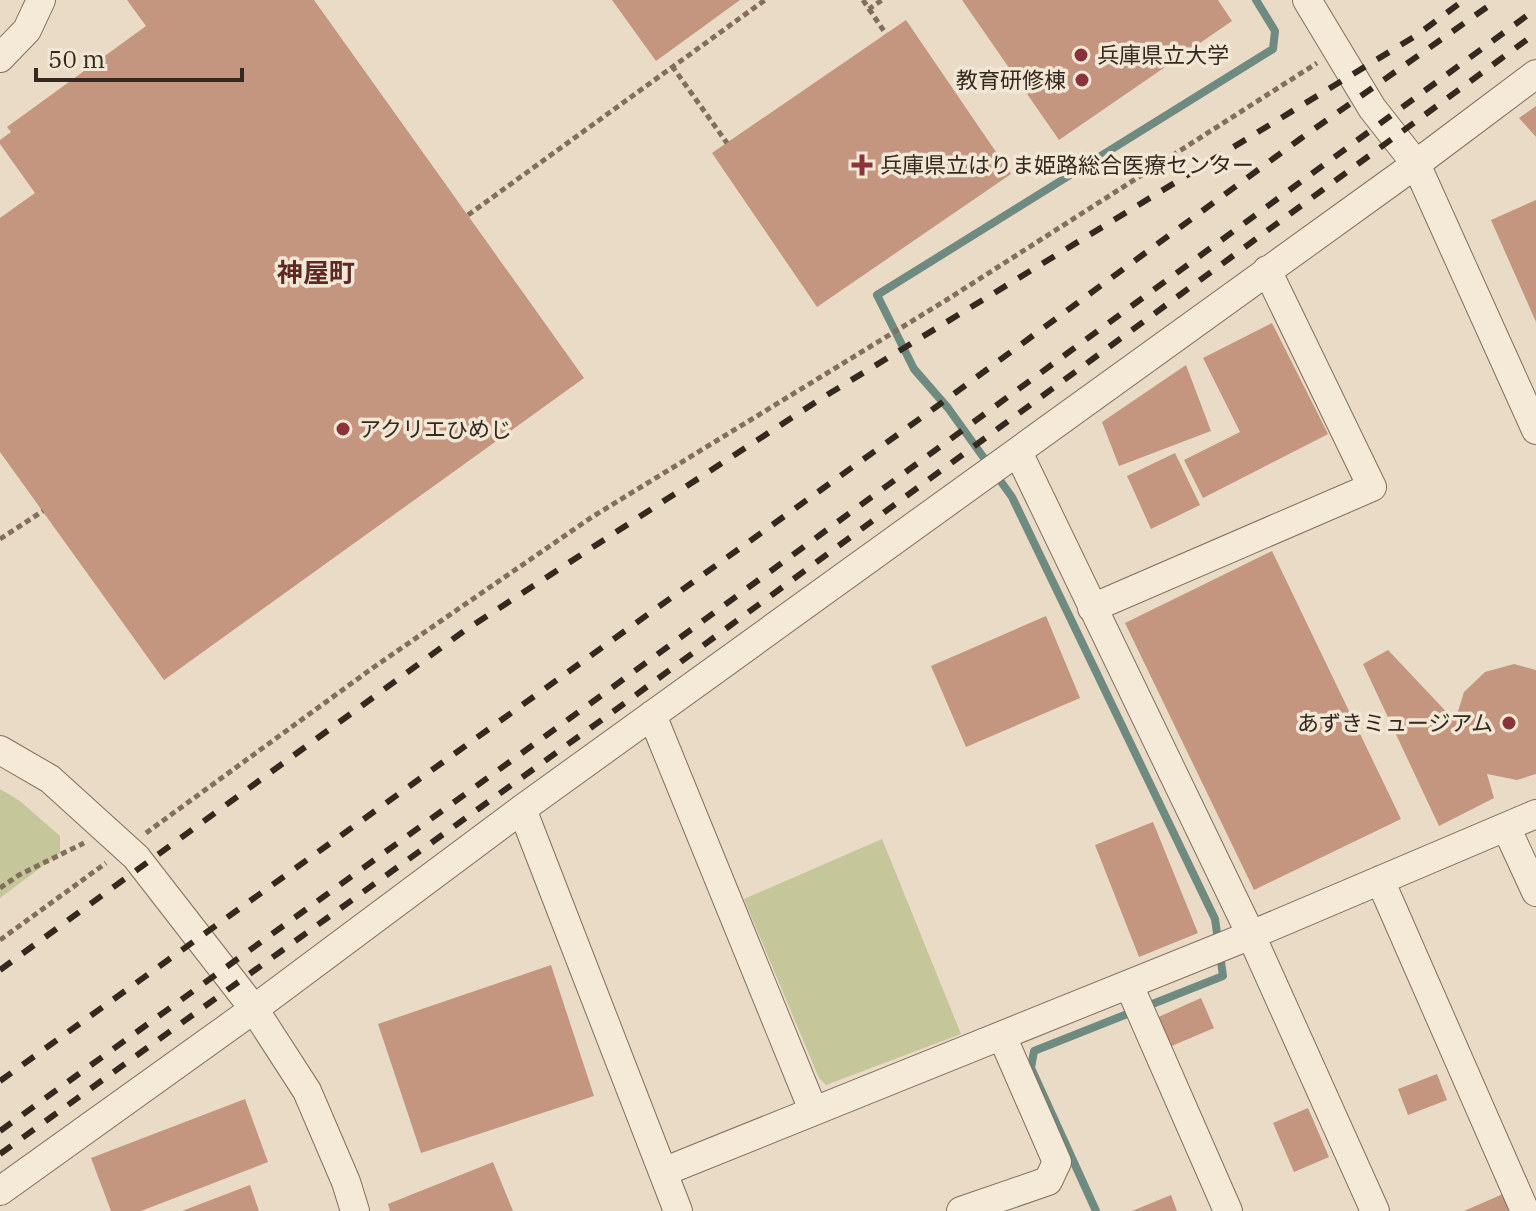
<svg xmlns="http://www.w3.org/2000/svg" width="1536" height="1211" viewBox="0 0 1536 1211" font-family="'IBM Plex Serif','Noto Sans JP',serif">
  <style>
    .green { fill: #c5c69a }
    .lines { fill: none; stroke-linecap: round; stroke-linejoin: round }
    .stream { stroke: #6e8a81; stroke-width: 8 }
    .building { fill: #c4967f }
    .minor-casing { stroke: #826e5d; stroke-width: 30 }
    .path { stroke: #826e5d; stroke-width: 5; stroke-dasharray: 6 4; stroke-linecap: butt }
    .minor { stroke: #f5ead7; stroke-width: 28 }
    .rail { stroke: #34281f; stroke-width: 6; stroke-dasharray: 14 14; stroke-linecap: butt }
    .poi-dot { fill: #8b333b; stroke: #f2e7d4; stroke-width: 3 }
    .labels { text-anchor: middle; stroke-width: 7; stroke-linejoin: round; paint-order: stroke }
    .poi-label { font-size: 22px; fill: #34281f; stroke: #f2e7d4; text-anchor: start }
    .quarter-label { font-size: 26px; font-weight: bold; fill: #5c2a23; stroke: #f2e7d4 }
  </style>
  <rect width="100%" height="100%" fill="#e9dbc5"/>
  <path class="green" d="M0,789L20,801L60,836V853L0,898Z
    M882,839L961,1034L826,1085L819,1078L744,899Z"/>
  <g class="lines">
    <path class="stream" d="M1096,1211L1031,1068L1034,1051L1223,976L1215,919L1012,497L948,408L914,369L877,295L1273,49L1275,31L1256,0"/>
  </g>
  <path class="building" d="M127,0H314L584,378L164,680L0,452V218L35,193L0,144V140L11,132L7,127L146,26Z
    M612,0H740L656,61Z
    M962,0H1218L1232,21L1059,140Z
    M906,20L1011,174L817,307L712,153Z
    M1536,106V137L1519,118Z
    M1536,200V322L1491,220Z
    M1272,323L1328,434L1203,498L1184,460L1240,432L1203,358Z
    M1186,365L1211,431L1119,466L1102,422Z
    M1175,453L1200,505L1151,529L1127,476Z
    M1272,551L1401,819L1254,890L1125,623Z
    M1046,616L1080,698L966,747L931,666Z
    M1388,650L1455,721L1464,692L1485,672L1514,664L1536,670V774L1517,780L1487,774L1494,798L1439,826L1363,664Z
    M1153,822L1198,933L1139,957L1095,845Z
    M551,965L594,1096L421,1153L378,1024Z
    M1201,998L1214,1028L1167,1048L1154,1019Z
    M1437,1074L1447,1100L1408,1115L1398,1089Z
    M245,1099L268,1162L141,1211H111L91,1158Z
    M1308,1108L1329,1157L1294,1172L1273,1123Z
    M493,1162L513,1211H390L388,1204Z
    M250,1185L259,1211H182Z
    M1503,1194L1510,1211H1464Z
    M1171,1195L1177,1211H1132Z"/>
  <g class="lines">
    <defs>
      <path id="minor" d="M1307,0L1372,108L1416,164L1536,430
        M0,58L27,30L41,0
        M1018,452L1251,935L1375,1211
        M1092,608L1372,487L1267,270
        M652,715L813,1110
        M0,750L50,779L136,857L254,1009L307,1091L346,1182L355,1211
        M522,809L678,1211
        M1506,827L1536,892
        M1380,880L1525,1211
        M1129,985L1228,1211
        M663,1172L1251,935L1536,814
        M0,1191L254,1009L522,809L1416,164L1536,74
        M961,1211L1048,1181L1057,1162L1002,1036"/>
    </defs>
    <use href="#minor" class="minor-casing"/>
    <path class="path" d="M863,0L869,9L882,0
      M869,9L886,34
      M672,66L727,143
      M468,215L765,0
      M0,539L43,511
      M146,833L374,667L592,517L948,299L1317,63
      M0,888L19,875L84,843
      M0,940L106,863"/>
    <use href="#minor" class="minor"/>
    <path class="rail" d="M0,970L464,631L822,398L1417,35L1464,0
      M0,1081L936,407L1300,139L1497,0
      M0,1131L602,695L1536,9
      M0,1154L614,711L1536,33"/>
  </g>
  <g class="poi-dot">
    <circle cx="1081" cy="55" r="8"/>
    <circle cx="1082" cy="80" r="8"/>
    <path d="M858 153h8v8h8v8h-8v8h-8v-8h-8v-8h8z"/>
    <circle cx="343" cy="429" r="8"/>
    <circle cx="1509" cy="723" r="8"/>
  </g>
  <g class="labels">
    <g class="poi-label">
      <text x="1097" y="63">兵庫県立大学</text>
      <text x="1066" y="88" text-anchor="end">教育研修棟</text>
      <text x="880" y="173">兵庫県立はりま姫路総合医療センター</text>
      <text x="359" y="437">アクリエひめじ</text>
      <text x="1493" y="731" text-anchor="end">あずきミュージアム</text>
    </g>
    <g class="quarter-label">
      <text x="316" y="282">神屋町</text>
    </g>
  </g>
  <path d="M36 68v12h206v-12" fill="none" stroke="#34281f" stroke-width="4"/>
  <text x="48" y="68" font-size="24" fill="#34281f" stroke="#f2e7d4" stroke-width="6" paint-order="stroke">50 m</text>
</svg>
